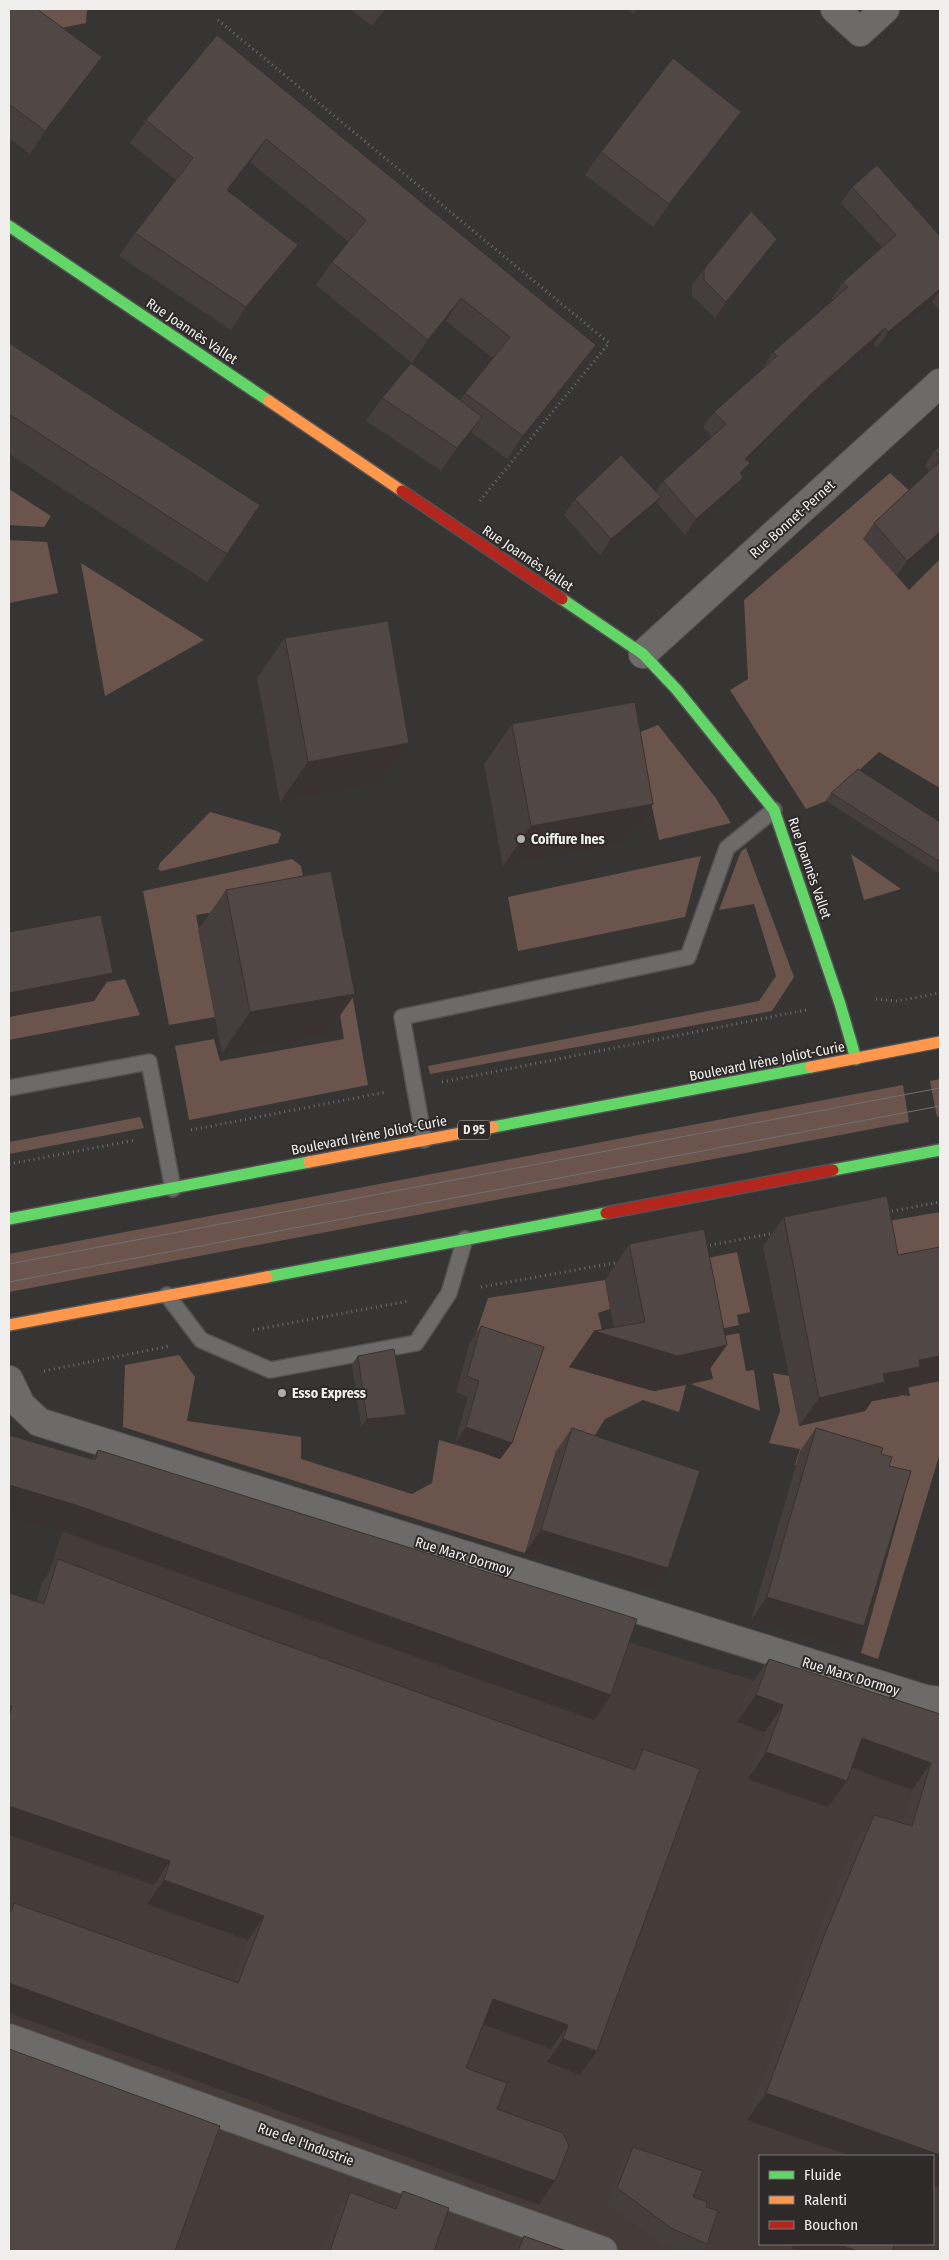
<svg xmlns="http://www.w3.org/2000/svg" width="949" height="2260" viewBox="0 0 949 2260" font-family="'Fira Sans Condensed',sans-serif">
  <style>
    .built { fill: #453c3a; fill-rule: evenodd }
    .green { fill: #6b544c }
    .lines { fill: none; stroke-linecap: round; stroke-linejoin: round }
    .lane-casing { stroke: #545353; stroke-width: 18 }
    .street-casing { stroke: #545353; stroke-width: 30 }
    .fast-casing { stroke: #545353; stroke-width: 14 }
    .slow-casing { stroke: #545353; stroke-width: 14 }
    .jam-casing { stroke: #545353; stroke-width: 14 }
    .path { stroke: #706f6e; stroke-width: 3; stroke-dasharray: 1 4; stroke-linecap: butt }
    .lane { stroke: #6c6b6a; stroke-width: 15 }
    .street { stroke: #6c6b6a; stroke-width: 28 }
    .fast { stroke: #63d668; stroke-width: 11 }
    .slow { stroke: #ff974d; stroke-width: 11 }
    .jam { stroke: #b3261e; stroke-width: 11 }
    .tram { stroke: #727070; stroke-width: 1 }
    .wall { fill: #463e3c }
    .shaded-wall { fill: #393231 }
    .building { fill: #514846; stroke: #393231 }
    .poi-dot { fill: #b0aead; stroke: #2d2a29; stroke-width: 2 }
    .labels { text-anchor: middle; stroke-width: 4; stroke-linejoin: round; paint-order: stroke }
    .shield { fill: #2d2a29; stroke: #b6b4b3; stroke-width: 1 }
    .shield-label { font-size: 12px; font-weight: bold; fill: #f1efee }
    .street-label { font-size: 14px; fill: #f1efee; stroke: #2d2a29 }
    .poi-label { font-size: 14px; font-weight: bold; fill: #f1efee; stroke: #2d2a29; text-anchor: start }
  </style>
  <rect width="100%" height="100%" fill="#363534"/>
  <path class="built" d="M81,1475L902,1726L940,1732V2251H9V1694ZM760,2156H933V2244H760Z"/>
  <path class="green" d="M36,9H87L86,23L61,28Z
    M890,473L912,493L864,539L909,590L940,559V788L879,752L826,801L806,809L730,690L748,679L744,600Z
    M9,489L51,516L44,527L9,525Z
    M9,540L47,542L58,593L9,603Z
    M81,563L204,640L105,696Z
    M658,725L715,797L731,823L659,840L642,759L623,739Z
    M210,812L277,831L281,834L278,843L161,871L158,869L160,863Z
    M746,848L794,977L772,1011L430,1074L428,1066L759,1001L776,976L754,904L719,910L741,851Z
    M851,854L901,889L864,900Z
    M701,856L685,917L518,951L508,897Z
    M292,859L301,866L307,897L196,915L215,1017L169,1025L143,891Z
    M125,979L140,1015L9,1040V1017L90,985Z
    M352,993L368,1085L189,1120L175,1046L214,1039L220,1061L344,1039L337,996Z
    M940,1079V1116L937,1117L930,1081Z
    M903,1085L909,1122L9,1292V1254Z
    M140,1117L144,1128L9,1154V1142Z
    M940,1212V1453L878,1659L861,1653L904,1497L795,1465L800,1449L769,1443L780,1411L773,1373L789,1376L796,1411L900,1395L910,1396L879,1229L866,1225Z
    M737,1252L750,1312L737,1315L739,1325L702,1333L679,1264Z
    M605,1280L610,1309L598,1313L614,1380L654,1391L686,1385L679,1412L643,1400L605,1419L580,1459L556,1451L525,1553L123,1427L125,1365L179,1355L195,1377L187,1421L301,1437V1459L412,1494L432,1483L439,1440L501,1458L473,1343L488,1298Z
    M739,1333L746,1371L754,1370L760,1411L691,1384L713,1379L704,1340Z"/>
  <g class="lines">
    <defs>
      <path id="lane" d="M9,1088L149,1062L173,1189
        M424,1140L402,1017L688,957L727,848L774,810
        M167,1295L201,1340L270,1370L416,1343L449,1293L465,1239"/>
      <path id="street" d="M835,9L860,32L885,9
        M643,654L940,383
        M9,1380L21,1405L39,1422L925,1699L940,1701
        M9,2038L603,2251"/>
      <path id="fast" d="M9,226L269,401
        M562,599L643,654L677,690L774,810L840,1004L856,1059
        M493,1127L811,1067
        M833,1170L940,1150
        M9,1219L309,1162
        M267,1277L606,1213"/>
      <path id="slow" d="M269,401L402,491
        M811,1067L940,1042
        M309,1162L493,1127
        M9,1325L267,1277"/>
      <path id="jam" d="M402,491L562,599
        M606,1213L833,1170"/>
    </defs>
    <use href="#lane" class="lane-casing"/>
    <use href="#street" class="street-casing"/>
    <use href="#fast" class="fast-casing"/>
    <use href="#slow" class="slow-casing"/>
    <use href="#jam" class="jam-casing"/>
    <path class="path" d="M218,20L609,343L478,503
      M876,999L897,1001L940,993
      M442,1082L806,1010
      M191,1130L386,1092
      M9,1164L136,1140
      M887,1212L940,1202
      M705,1246L775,1233
      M481,1287L620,1262
      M253,1330L409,1301
      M44,1371L170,1346"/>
    <use href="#lane" class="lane"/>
    <use href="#street" class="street"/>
    <use href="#fast" class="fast"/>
    <use href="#slow" class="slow"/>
    <use href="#jam" class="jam"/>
    <path class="tram" d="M9,1264L940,1088
      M9,1282L940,1106"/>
  </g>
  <path class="wall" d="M9,9L86,80L30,154L9,138Z
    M350,9H386L372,26Z
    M627,9H637L633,14Z
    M217,35L596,345L580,367L507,459L471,432L441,471L366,421L382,398L460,400L493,358L446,321L412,363L316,285L332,262L349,242L250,162L228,191L282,268L231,330L119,256L135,233L176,180L130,143L146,120Z
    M741,112L725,134L653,227L585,175L601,152Z
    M852,187L939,235L940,233V311L932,302L877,348L874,344L801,409L748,461L750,463L742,475L743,478L732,493L685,535L657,503L649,513L600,556L564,515L575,499L655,492L663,481L712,437L703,427L714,412L763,369L762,368L773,352L833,300L832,298L843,282L882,247L841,203Z
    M766,255L715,318L692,296V285L704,269Z
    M9,343L227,554L207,582L9,454Z
    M940,446V538L897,576L863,539L874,523L929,471L925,466L935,450Z
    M285,638L381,783L280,802L257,678Z
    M512,724L653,804L625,844L503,866L484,764Z
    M831,793L940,822V874L826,801Z
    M226,890L355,994L327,1034L222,1053L198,930Z
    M784,1217L906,1388L900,1396L872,1401L865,1411L799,1426L763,1246Z
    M629,1244L702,1380L654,1391L569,1367L614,1328L605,1280Z
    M481,1326L512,1443L500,1459L455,1443L468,1397L456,1392L470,1342Z
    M358,1356L406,1415L400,1423L361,1427L352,1364Z
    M572,1428L652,1590L525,1553L556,1451Z
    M816,1428L881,1454L889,1466L864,1626L849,1649L751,1620L800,1451Z
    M98,1450L594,1720L58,1530L92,1459Z
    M58,1559L252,1633L630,1768L643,1749L597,2051L580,2075L547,2062L551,2049L483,2025L466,2068L497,2109L539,2205L9,2013V1911L14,1903L232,1981L248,1940L147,1904L154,1885L9,1835V1593L36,1602L42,1583Z
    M769,1659L940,1714V2188L933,2185V2156L747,2120L805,1963L855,1841L874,1815L902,1823L912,1790L851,1768L847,1781L828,1807L748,1779L765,1732L737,1722L751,1685Z
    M633,2147L706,2207L707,2244L702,2251H678L661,2244L606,2204L622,2162Z
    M403,2191L434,2251H322L335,2215L350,2192L392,2207Z
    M524,2236L566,2251H513Z"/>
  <path class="shaded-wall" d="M385,9H386L372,26Z
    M102,57L86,80L30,154L45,131Z
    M741,112L725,134L653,227L669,204Z
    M266,139L250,162L211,213L227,190Z
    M777,239L766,255L715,318L726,302Z
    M298,245L282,268L231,330L246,307Z
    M940,289V290L932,302L877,348L888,332Z
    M461,298L446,321L412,363L428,340Z
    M885,328L874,344L801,409L734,474L745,459L812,393Z
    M596,345L580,367L507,459L523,436Z
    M482,417L466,439L441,471L457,448Z
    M750,463L739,479L740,473Z
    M743,478L732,493L685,535L696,519Z
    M661,497L649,513L600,556L611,539Z
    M940,532V538L897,576L907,561Z
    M409,743L381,783L280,802L308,762Z
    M653,804L625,844L503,866L531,826Z
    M113,973L94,1001L9,1017V993Z
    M355,994L327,1034L222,1053L250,1012Z
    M594,1331L727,1345L702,1380L654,1391L569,1367Z
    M940,1356V1381L906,1388L900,1396L872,1401L865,1411L799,1426L819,1398L919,1360Z
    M406,1415L400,1423L361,1427L367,1419Z
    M466,1427L512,1443L500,1459L455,1443Z
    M9,1485L76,1505L611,1695L594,1720L58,1530L9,1516Z
    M541,1530L668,1568L652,1590L525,1553Z
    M767,1597L864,1626L849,1649L751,1620Z
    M756,1695L783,1705L765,1732L737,1722Z
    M862,1738L931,1763L912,1790L844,1765Z
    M766,1752L847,1781L828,1807L748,1779Z
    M9,1806L170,1861L154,1885L9,1835Z
    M164,1880L264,1916L248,1940L147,1904Z
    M9,1983L555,2181L539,2205L9,2013Z
    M493,1999L568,2025L551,2049L477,2022Z
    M563,2039L597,2051L580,2075L547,2062Z
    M766,2093L940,2155V2188L933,2185V2156H851L747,2120Z
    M794,2244H837L858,2251H801L791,2248Z"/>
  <path class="building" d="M9,9H37L102,57L45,131L9,104Z
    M217,35L596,345L523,436L465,393L510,337L461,298L428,340L332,262L366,220L266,139L227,190L298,245L246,307L135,233L193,158L146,120Z
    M673,58L741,112L669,204L601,152Z
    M877,165L939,235L940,233V289L888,332L885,328L812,393L745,459L750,463L740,473L743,478L696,519L663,481L726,424L714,412L777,356L773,352L848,287L843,282L896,235L852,187Z
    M751,211L777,239L726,302L704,280V269Z
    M9,343L260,505L227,554L9,414Z
    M411,363L482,417L457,448L382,398Z
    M940,446V456L935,450Z
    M621,455L661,497L611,539L575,499Z
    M940,461V532L907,561L874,523Z
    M388,621L409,743L308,762L285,638Z
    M635,702L653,804L531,826L512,724Z
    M858,769L940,822V862L831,793Z
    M331,871L355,994L250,1012L226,890Z
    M101,915L113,973L9,993V932Z
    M887,1196L898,1255L940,1247V1356L919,1360L920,1367L883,1374L885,1382L819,1398L784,1217Z
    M704,1229L727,1345L678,1356L594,1331L645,1322L629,1244Z
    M481,1326L544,1347L512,1443L466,1427L479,1381L467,1376Z
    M394,1349L406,1415L367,1419L358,1356Z
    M572,1428L700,1471L668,1568L541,1530Z
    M816,1428L883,1448L881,1454L892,1457L889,1466L911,1471L864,1626L767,1597Z
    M9,1435L95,1460L98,1450L637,1619L611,1695L76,1505L9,1485Z
    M58,1559L252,1633L635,1770L643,1749L700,1769L597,2051L563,2039L568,2025L493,1999L466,2068L507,2083L497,2109L563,2133L569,2146L555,2181L9,1983V1911L11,1912L14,1903L238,1983L264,1916L164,1880L170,1861L9,1806V1716L12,1706H9V1593L44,1604Z
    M769,1659L940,1714V2155L766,2093L824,1936L874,1815L912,1826L931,1763L862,1738L847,1781L766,1752L783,1705L756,1695Z
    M9,2049L220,2126L175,2251H9Z
    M633,2147L703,2171L693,2197L707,2202L706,2207L718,2211L707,2244L671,2228L617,2188Z
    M403,2191L449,2208L434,2251H330L350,2192L396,2209Z
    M524,2236L566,2251H518Z
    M837,2244H895L892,2251H858Z"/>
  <g class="poi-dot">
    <circle cx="521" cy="839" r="5"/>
    <circle cx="282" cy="1393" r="5"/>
  </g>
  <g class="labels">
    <rect class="shield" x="458" y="1120.5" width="32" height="19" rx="4"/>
    <g class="shield-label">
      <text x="474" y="1134">D 95</text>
    </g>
    <g class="street-label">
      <text transform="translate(192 331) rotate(34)" y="5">Rue Joannès Vallet</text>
      <text transform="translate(792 519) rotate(-42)" y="5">Rue Bonnet-Pernet</text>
      <text transform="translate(528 558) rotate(34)" y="5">Rue Joannès Vallet</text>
      <text transform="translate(810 868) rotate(71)" y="5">Rue Joannès Vallet</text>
      <text transform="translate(767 1061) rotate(-11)" y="5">Boulevard Irène Joliot-Curie</text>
      <text transform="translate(369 1135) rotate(-11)" y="5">Boulevard Irène Joliot-Curie</text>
      <text transform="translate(464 1556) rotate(17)" y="5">Rue Marx Dormoy</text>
      <text transform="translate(851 1676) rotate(17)" y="5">Rue Marx Dormoy</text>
      <text transform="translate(306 2144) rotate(20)" y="5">Rue de l'Industrie</text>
    </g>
    <g class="poi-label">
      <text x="531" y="844">Coiffure Ines</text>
      <text x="292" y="1398">Esso Express</text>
    </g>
  </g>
  <rect width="949" height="2260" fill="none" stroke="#f1efee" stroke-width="20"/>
  <rect x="759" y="2155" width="175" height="90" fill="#2d2a29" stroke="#7b7978"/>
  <rect x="769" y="2171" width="25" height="8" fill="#63d668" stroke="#7b7978"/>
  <text x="804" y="2180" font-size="15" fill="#f1efee">Fluide</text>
  <rect x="769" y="2196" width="25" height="8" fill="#ff974d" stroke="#7b7978"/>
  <text x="804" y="2205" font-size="15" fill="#f1efee">Ralenti</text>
  <rect x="769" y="2221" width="25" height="8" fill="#b3261e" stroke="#7b7978"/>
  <text x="804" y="2230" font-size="15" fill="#f1efee">Bouchon</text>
</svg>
